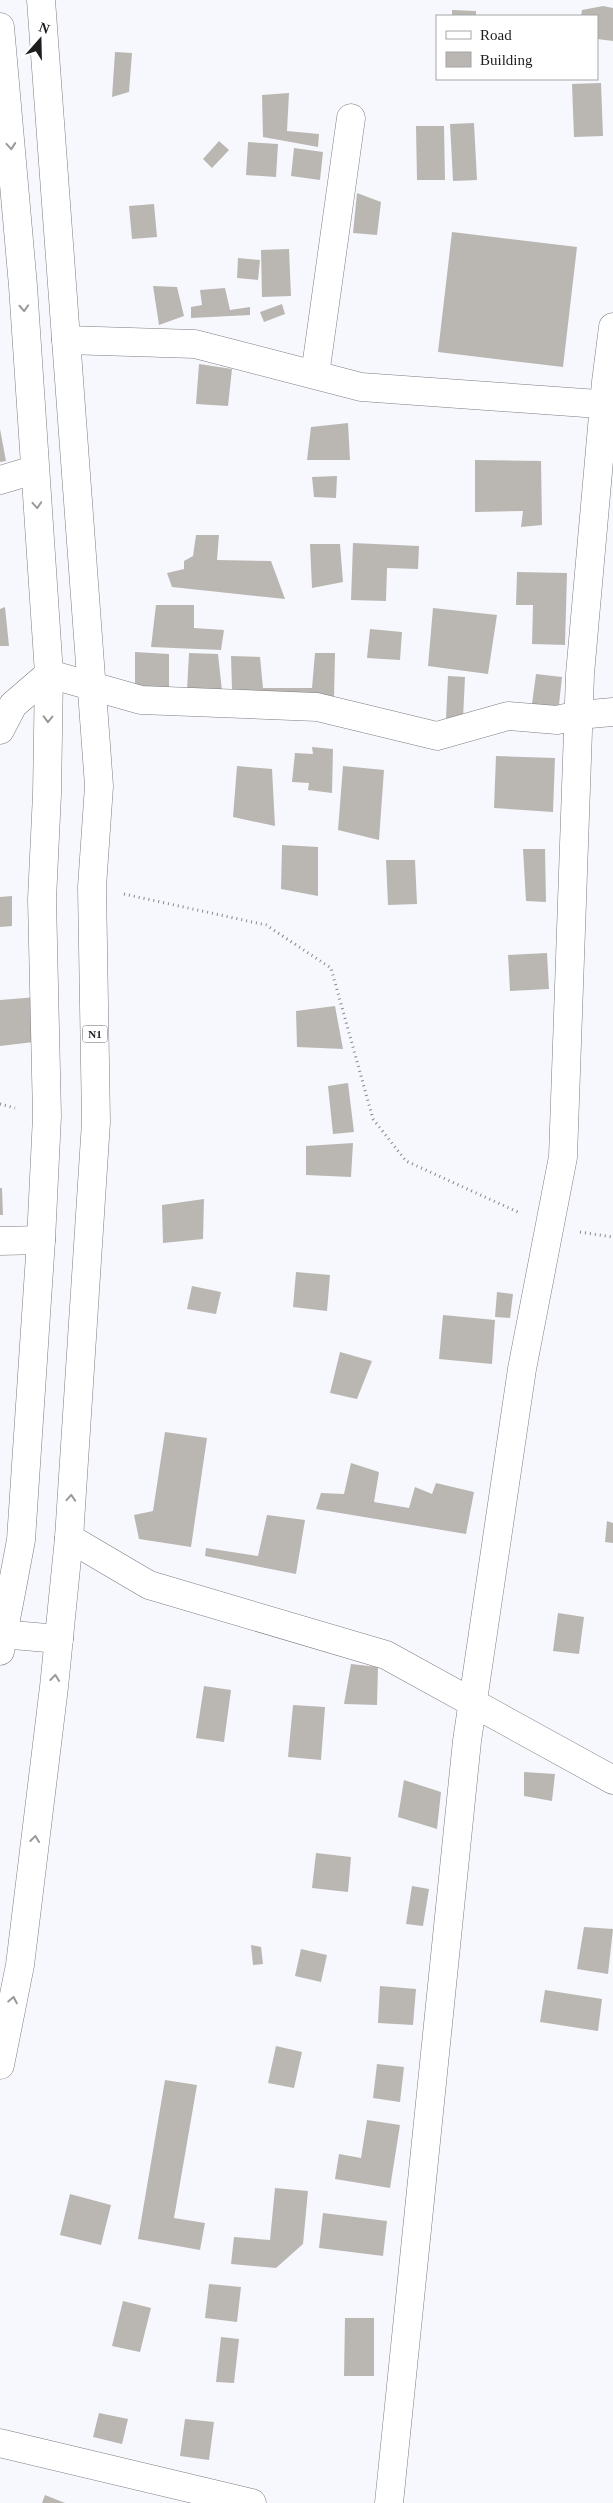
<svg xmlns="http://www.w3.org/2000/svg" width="613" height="2503" viewBox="0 0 613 2503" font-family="'Times New Roman',serif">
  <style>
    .building { fill: #bab7b3 }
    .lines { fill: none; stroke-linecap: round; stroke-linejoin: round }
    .minor-casing { stroke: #7c7d82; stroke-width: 29 }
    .major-casing { stroke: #7c7d82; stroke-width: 29 }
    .path { stroke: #88898c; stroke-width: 3; stroke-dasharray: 1 4; stroke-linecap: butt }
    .minor { stroke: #fff; stroke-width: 28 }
    .major { stroke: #fff; stroke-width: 28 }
    .oneway { stroke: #99999a }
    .labels { text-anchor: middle; stroke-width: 5; stroke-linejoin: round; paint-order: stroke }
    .shield { fill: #fff; stroke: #606162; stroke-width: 1 }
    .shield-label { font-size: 11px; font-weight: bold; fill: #1c1d1f }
  </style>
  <rect width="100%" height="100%" fill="#f7f8fd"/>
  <path class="building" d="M603,6L613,8V41L597,39V16H581L582,10Z
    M452,10L476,11V16H452Z
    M115,52L132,53L129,92L112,97Z
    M601,83L603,136L574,137L572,84Z
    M289,93L287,131L319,134L318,147L263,137L262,95Z
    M474,123L477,180L453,181L450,124Z
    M416,126H444L445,180H417Z
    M219,141L229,150L212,168L203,159Z
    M248,142L278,144L276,177L246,175Z
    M294,148L323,152L320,180L291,176Z
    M357,193L381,202L377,235L353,233Z
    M154,204L157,237L132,239L129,206Z
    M452,232L577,247L563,367L438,352Z
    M289,249L291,296L262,297L261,250Z
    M238,258L260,260L258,280L237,278Z
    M153,286L177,287L184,316L159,325Z
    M225,288L230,310L250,307V315L191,318V307L202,305L200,290Z
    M282,304L285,314L264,322L260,312Z
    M199,364L232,369L228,406L196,404Z
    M348,423L350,460H307L311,427Z
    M0,429L6,461L0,462Z
    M475,460L541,461L542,525L521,527L523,511L475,512Z
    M337,476L336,498L314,497L312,477Z
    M196,535H219L217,560L271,561L285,599L172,587L167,573L184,569V561L193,556Z
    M353,543L419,546L418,569L387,568L386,601L351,600Z
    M310,544H340L343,582L312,588Z
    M517,572L567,573L565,645L532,644L533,605H516Z
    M156,605H194V628L224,630L221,650L151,647Z
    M5,607L9,646H0V609Z
    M433,608L497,615L488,674L428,666Z
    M370,629L402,632L400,660L367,658Z
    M135,652L169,654V690H187L189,653L218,654L222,691L232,690L231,656L260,657L263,688H312L315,653H335L334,698L135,691Z
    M536,674L562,677L558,714L531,711Z
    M448,676L465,677L463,719L446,718Z
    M312,747L333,749L332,793L308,790L309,783L292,782L295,753L313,754Z
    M496,756L555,758L553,812L494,808Z
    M237,766L272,769L275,826L233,817Z
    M343,766L384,770L379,840L338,830Z
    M282,845L318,847V896L281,889Z
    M523,849H545L546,902L526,901Z
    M386,860H415L417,904L388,905Z
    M12,896V926L0,927V897Z
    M547,953L549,989L510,991L508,955Z
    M37,997L34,1042L0,1046V1000Z
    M335,1006L343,1049L297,1047L296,1011Z
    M348,1083L354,1132L333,1134L328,1086Z
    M353,1143L351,1177L306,1175V1146Z
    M0,1188H2L3,1215H0Z
    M204,1199L203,1239L163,1243L162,1205Z
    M296,1272L330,1275L327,1311L293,1307Z
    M192,1286L221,1292L216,1314L187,1309Z
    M497,1292L513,1294L510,1318L495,1317Z
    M443,1315L495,1320L492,1364L439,1359Z
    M340,1352L372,1361L357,1399L330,1393Z
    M165,1432L207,1438L191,1547L139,1539L134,1515L153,1511Z
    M351,1463L379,1472L374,1502L409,1508L415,1487L432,1494L436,1483L474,1492L466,1534L316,1509L321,1493L344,1494Z
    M267,1515L305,1520L296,1574L205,1556L206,1548L258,1556Z
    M607,1521L613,1523V1543L605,1542Z
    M558,1613L584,1617L579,1654L553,1651Z
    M351,1664L378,1667L377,1705L344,1704Z
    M204,1686L231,1690L224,1742L196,1738Z
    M293,1705L325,1707L321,1760L288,1757Z
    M524,1772L555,1774L552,1801L524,1796Z
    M404,1780L441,1792L437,1829L398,1817Z
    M316,1853L351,1857L348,1892L312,1888Z
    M412,1886L429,1889L423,1926L406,1924Z
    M584,1927L613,1929L608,1974L577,1969Z
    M251,1945L261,1947L263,1964L253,1965Z
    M301,1949L327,1955L321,1982L295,1976Z
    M380,1986L416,1989L413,2025L378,2023Z
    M545,1990L602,1999L598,2031L540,2022Z
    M276,2046L302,2052L294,2088L268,2083Z
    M377,2064L404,2067L400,2102L373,2098Z
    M165,2080L197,2085L174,2218L205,2223L200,2250L138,2239Z
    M367,2120L400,2125L390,2188L335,2179L339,2154L361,2158Z
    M275,2188L308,2191L303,2244L276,2268L231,2264L234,2237L270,2240Z
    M70,2194L111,2205L101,2245L60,2235Z
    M323,2213L387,2221L383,2256L319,2248Z
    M209,2284L241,2287L237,2322L205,2318Z
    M123,2301L151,2308L140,2352L112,2346Z
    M345,2318H374V2376H344Z
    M221,2337L239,2339L234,2383L216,2382Z
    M99,2413L128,2419L122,2444L93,2437Z
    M185,2419L214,2422L209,2460L180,2456Z
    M45,2495L65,2503H42Z"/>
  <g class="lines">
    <defs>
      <path id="minor" d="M66,340L195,344L361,387L613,405
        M315,375L351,118
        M0,480L34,470
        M0,730L13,705L49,674L141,700L317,707L437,736L508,716L557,720L579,715L613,712
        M0,1241L41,1240
        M69,1538L149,1585L386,1655L613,1780
        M0,1634L59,1639
        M0,2443L252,2503
        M389,2503L467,1741L522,1369L563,1157L580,674L606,382L613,327"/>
      <path id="major" d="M0,27L23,286L49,674L47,794L42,899L47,1116L41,1240L21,1540L0,1651
        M0,2065L20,1965L54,1687L69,1538L96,1122L92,887L99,786L41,0"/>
    </defs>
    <use href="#minor" class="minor-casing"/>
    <use href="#major" class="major-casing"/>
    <path class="path" d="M124,894L266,925L331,968L373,1119L406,1161L520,1213
      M0,1104L15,1108
      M580,1232L613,1237"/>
    <use href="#minor" class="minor"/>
    <use href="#major" class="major"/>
  </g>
  <defs><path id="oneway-chevron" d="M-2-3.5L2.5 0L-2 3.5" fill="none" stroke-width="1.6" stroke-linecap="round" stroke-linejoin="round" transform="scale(1.25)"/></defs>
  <g class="oneway">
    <use href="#oneway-chevron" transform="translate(11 146) rotate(85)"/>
    <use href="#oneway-chevron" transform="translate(24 308) rotate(87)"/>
    <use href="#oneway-chevron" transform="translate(37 505) rotate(86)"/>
    <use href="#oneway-chevron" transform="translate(48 719) rotate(91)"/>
    <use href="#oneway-chevron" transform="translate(71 1498) rotate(-86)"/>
    <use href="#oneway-chevron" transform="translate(55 1678) rotate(-84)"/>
    <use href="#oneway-chevron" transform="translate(35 1839) rotate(-83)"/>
    <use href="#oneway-chevron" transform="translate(13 2000) rotate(-79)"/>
  </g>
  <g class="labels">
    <rect class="shield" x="82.5" y="1025.5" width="25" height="17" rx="4"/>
    <g class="shield-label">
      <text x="95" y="1038">N1</text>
    </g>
  </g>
  <rect x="436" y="15" width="162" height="65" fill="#ffffff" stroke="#a4a5a5"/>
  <rect x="446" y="31" width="25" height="8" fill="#ffffff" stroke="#a4a5a5"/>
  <text x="480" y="40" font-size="15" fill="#1c1d1f">Road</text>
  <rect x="446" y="52" width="25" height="15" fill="#bab7b3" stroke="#a4a5a5"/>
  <text x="480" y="65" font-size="15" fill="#1c1d1f">Building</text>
  <g transform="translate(40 40) rotate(20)" stroke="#ffffff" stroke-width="4" paint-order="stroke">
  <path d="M0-4L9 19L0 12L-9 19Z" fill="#1c1d1f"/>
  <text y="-8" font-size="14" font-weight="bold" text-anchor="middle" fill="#1c1d1f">N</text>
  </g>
</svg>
